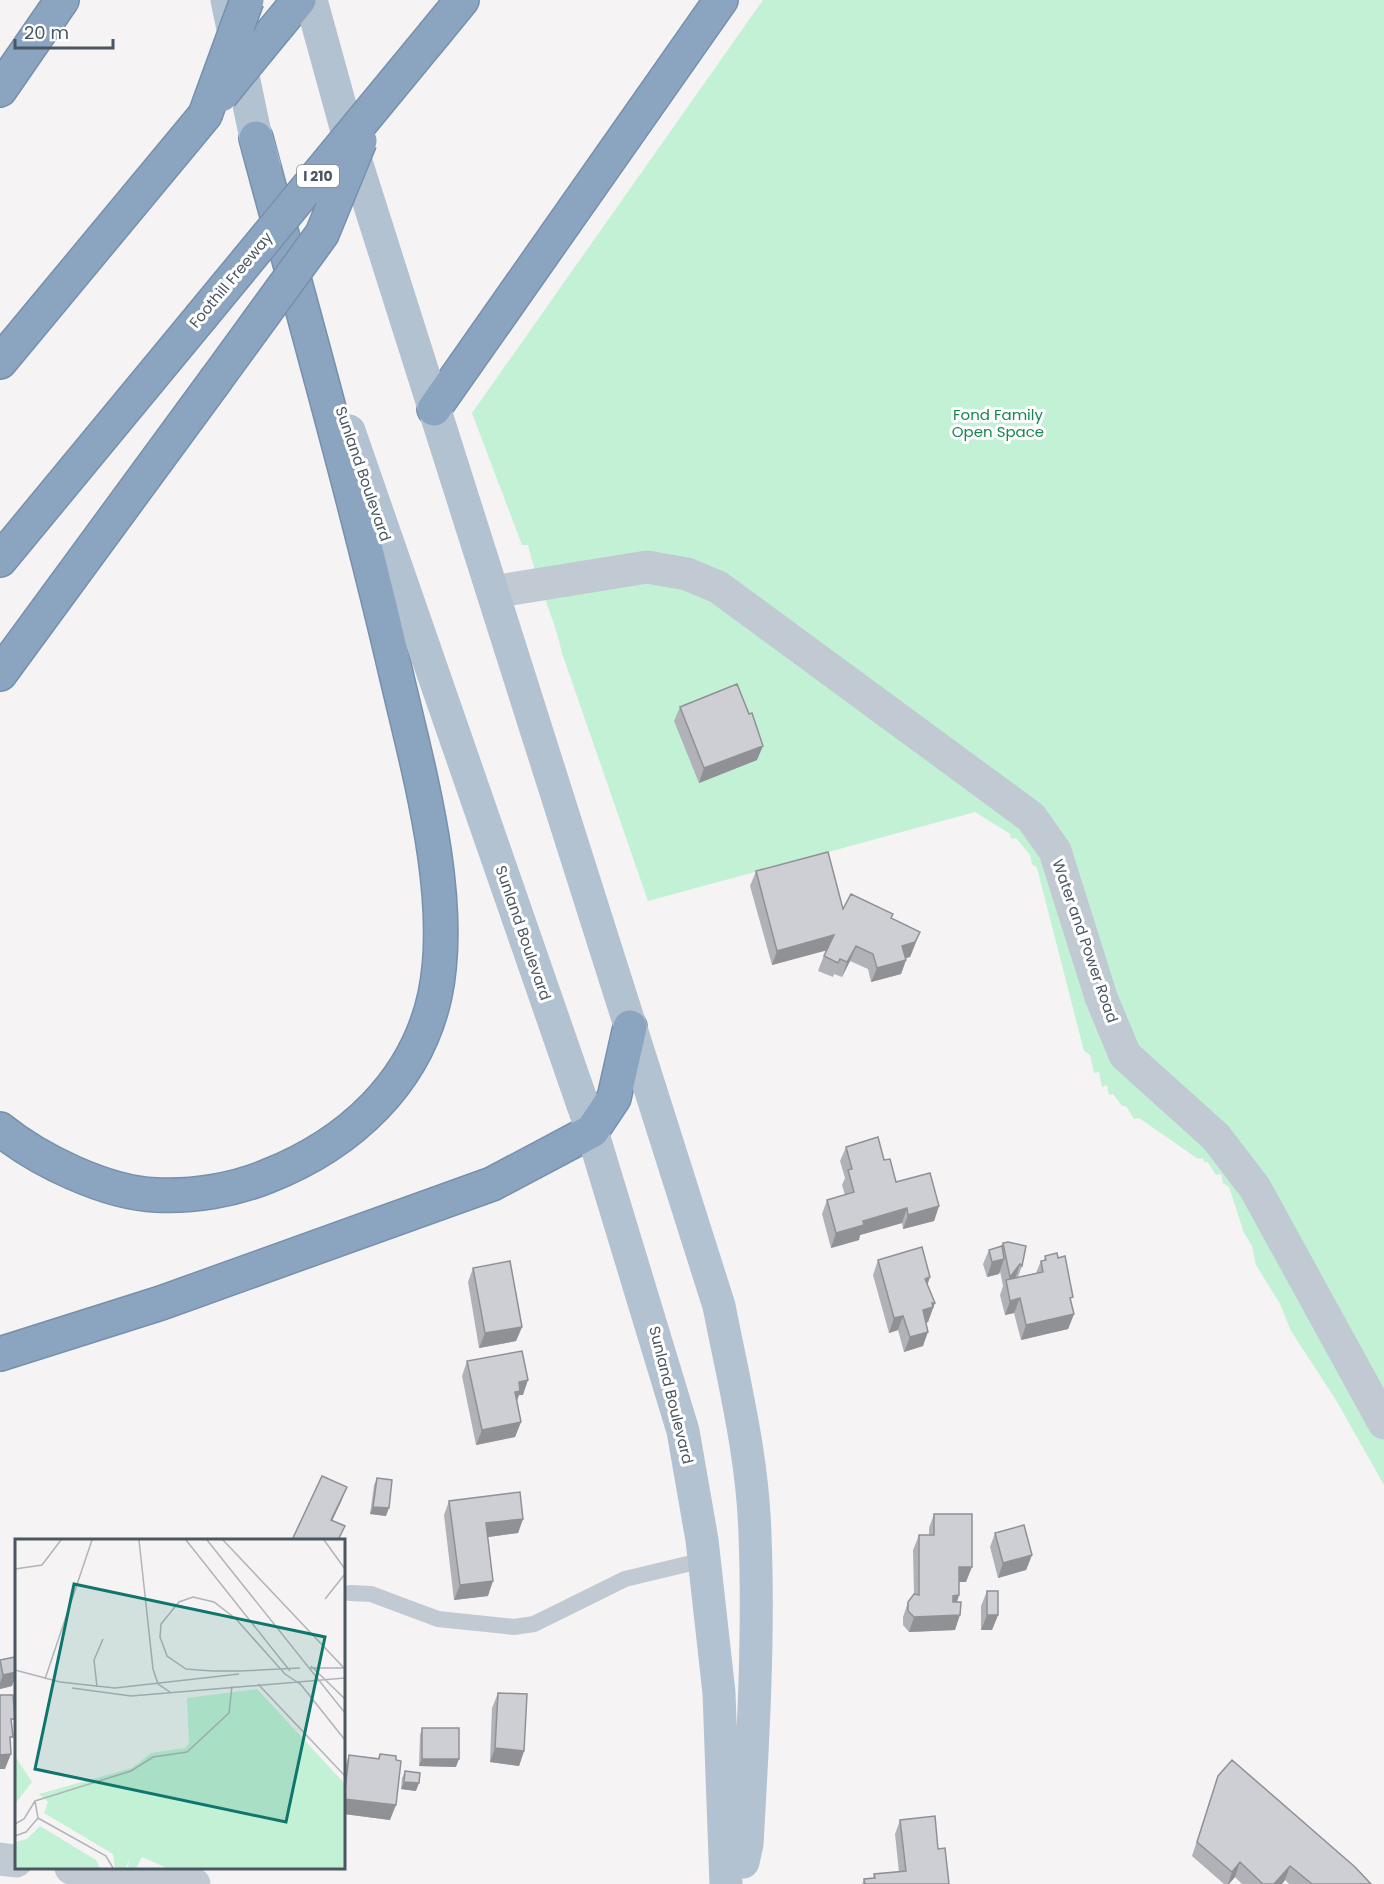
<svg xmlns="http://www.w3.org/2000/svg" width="1384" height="1884" viewBox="0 0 1384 1884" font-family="Poppins,sans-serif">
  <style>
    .green { fill: #c3f1d5 }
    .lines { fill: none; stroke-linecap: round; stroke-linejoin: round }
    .motorway-casing { stroke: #7690ad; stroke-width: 36 }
    .service { stroke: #c1cad2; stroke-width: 16 }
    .minor { stroke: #c1cad2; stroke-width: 33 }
    .primary { stroke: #b3c2d1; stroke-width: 33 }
    .motorway { stroke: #8ba5c1; stroke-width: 33 }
    .motorway-bridge-casing { stroke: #7690ad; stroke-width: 36; stroke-linecap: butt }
    .motorway-bridge { stroke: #8ba5c1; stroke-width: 33 }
    .wall { fill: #b0b2b7 }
    .shaded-wall { fill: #909195 }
    .building { fill: #cdcfd5; stroke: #909195; stroke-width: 1.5 }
    .labels { text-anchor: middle; stroke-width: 6; stroke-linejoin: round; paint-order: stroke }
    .shield { fill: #fff; stroke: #808990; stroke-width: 1.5 }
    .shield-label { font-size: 14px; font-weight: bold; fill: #4a5661 }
    .street-label { font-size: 15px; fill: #4a5661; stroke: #fff }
    .park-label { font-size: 15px; fill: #17864f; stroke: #fff }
    .inset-road { fill: none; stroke: #b1b4b9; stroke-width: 1.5 }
    .view { fill: #0f766e; fill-opacity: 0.15; stroke: #0f766e; stroke-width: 3 }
    .inset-edge { fill: none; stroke: #4a5661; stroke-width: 3 }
  </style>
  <rect width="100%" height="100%" fill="#f5f3f3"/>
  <path class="green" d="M763,0H1384V1485L1336,1400L1291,1331L1280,1304L1256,1265L1252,1246L1244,1233L1229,1187L1223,1183L1221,1174L1216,1175L1208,1162H1204L1203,1158L1198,1159L1139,1118L1134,1119L1126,1106H1122L1113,1094L1109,1095L1107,1085L1102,1087L1099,1072L1094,1073L1090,1055L1084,1051L1037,868L1032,864L1030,855L1016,838L1011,839L1010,834L975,812L648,901L562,653C554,616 536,581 528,545H522L472,413Z"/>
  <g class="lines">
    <defs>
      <path id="motorway" d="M435,33L462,0
        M261,46L299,0
        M0,90L62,0
        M0,362L205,115
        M434,409L721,0
        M0,560L200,318
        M0,674L215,381
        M0,1129C38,1160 106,1193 156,1195C193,1197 234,1190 268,1176C349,1144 416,1083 435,995C455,899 419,772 397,678C355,497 304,317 256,138
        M0,1354L161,1303L492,1184L592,1131L614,1098L630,1027"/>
    </defs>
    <use href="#motorway" class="motorway-casing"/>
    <path class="service" d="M350,1593L371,1594L438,1619L514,1627L534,1624L625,1579L704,1560"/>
    <path class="minor" d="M493,592L647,567L687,574L718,587L1031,817L1055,851L1101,997L1125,1055L1216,1137L1255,1188L1384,1423
      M0,1859L16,1861
      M71,1868L194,1884"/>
    <path class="primary" d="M227,0L256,138L264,165
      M311,0L352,149L719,1306C734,1382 753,1458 755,1535C759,1638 753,1741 747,1844L743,1862
      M349,431L592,1131L683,1431L702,1540L719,1693L726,1884"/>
    <use href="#motorway" class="motorway"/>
    <defs>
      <path id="motorway-bridge" d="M221,95L261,46
        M205,115L247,0
        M200,318L435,33
        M215,381L322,234L360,141"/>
    </defs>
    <use href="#motorway-bridge" class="motorway-bridge-casing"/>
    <use href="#motorway-bridge" class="motorway-bridge"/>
  </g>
  <path class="wall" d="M680,707L757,760L699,783L674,721Z
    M756,871L843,909L891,919L920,932L910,957L906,958V960L901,974L871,982L868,969L850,961L842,977L834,974L833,977L818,971L826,950L772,965L750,886Z
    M846,1147L884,1160L896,1182L939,1206L934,1221L903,1229L902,1223L860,1235L859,1240L831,1248L822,1214L827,1200L845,1195L842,1185L845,1178L840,1161Z
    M1003,1243L1022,1266L1018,1277L1036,1273L1041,1261H1044L1045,1256L1071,1303L1074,1314L1068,1329L1021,1340L1014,1313L1005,1315L1000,1295L1003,1286L1000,1271L999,1274L987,1277L983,1264L989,1250L1001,1246Z
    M878,1260L927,1285L933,1306L928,1322L926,1323L923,1346L904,1352L898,1330L889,1333L873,1275Z
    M473,1268L522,1327L516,1341L479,1348L468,1282Z
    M467,1361L523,1395H519L517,1401L521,1422L515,1437L476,1445L462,1376Z
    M377,1478L386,1516L370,1514L374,1485Z
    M449,1501L523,1519L518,1533L488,1537V1596L454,1600L444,1515Z
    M934,1514L966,1582H959V1595L957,1602L955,1630L909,1632L903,1625V1617L908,1602L914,1595L913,1550L919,1535H929V1528Z
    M995,1533L1032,1555L1026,1570L998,1578L990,1547Z
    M987,1591L998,1615L992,1630H981V1606Z
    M0,1660L16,1665V1675L12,1686L0,1689Z
    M498,1693L524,1751L519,1766L490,1762L492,1708Z
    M422,1728L456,1767L419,1766L420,1735Z
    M380,1754L390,1820L344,1814V1770L349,1755L378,1758Z
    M405,1771L416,1791L401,1789L402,1778Z
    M1218,1776L1371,1884H1289L1285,1880L1282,1884H1242L1235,1877L1229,1884H1224L1192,1856Z
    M900,1820L938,1849L949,1884H862L864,1879L873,1878L874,1874L899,1872L895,1834Z"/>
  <path class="shaded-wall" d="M763,746L757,760L699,783L704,768Z
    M920,932L910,957L896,961L902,946Z
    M834,935L828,950L772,965L777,951Z
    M856,946L850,961L842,977L847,962Z
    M906,960L901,974L871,982L877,968Z
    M939,1206L934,1221L903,1229L908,1215Z
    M907,1208L902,1223L860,1235L859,1240L831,1248L836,1233L863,1221Z
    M1004,1259L999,1274L987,1277L992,1262Z
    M1020,1264L1015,1279L1007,1285L1010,1277Z
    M930,1277L925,1292V1279Z
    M1020,1298L1014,1313L1005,1315L1010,1301Z
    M932,1303H935L928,1322L917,1325L923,1310Z
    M1074,1314L1068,1329L1021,1340L1026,1325Z
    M903,1316L898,1330L889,1333L894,1318Z
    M522,1327L516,1341L479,1348L485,1333Z
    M928,1332L923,1346L904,1352L910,1337Z
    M528,1380L523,1395H519L515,1405L509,1407L519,1382Z
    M521,1422L515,1437L476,1445L482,1430Z
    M347,1487L341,1502L326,1534L331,1520Z
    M373,1507L389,1508L386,1516L370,1514Z
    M523,1519L518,1533L481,1538L486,1523Z
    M1032,1555L1026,1570L998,1578L1003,1563Z
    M959,1567H972L966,1582H954Z
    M493,1581L488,1596L454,1600L460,1585Z
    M959,1595L954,1610L953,1596Z
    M960,1615L955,1630L909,1632L914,1617Z
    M987,1615H998L992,1630H981Z
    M16,1672V1675L12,1686L0,1689V1683L3,1675Z
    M495,1748L524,1751L519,1766L490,1762Z
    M11,1754L5,1769H0V1755Z
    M422,1759H459L456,1767L419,1766Z
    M404,1782L419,1783L416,1791L401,1789Z
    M344,1799L396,1805L390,1820L344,1814Z
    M1240,1862L1235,1877L1229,1884H1228L1232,1872Z
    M1290,1866L1285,1880L1282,1884H1274Z"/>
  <path class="building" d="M737,684L749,714L752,713L763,746L704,768L680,707Z
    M828,852L843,909L851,894L893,914L891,918L920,932L915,942L902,946L906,960L877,968L873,954L856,946L847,962L840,959L838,963L824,956L834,935L777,951L756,871Z
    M878,1137L884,1160L890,1159L896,1182L930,1173L939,1206L908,1215L907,1208L863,1221L864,1225L836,1233L827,1200L854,1192L848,1170L852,1169L846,1147Z
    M1008,1242L1026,1246L1022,1266L1020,1264L1010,1277L1003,1243Z
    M1002,1246L1004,1259L992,1262L989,1250Z
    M922,1247L930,1277L925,1279L935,1303H932L933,1307L923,1310L928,1332L910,1337L903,1316L894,1318L878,1260Z
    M1057,1253L1058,1258L1065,1256L1073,1297L1070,1298L1074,1314L1026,1325L1020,1298L1010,1301L1006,1280L1043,1272L1041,1261L1046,1260L1045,1256Z
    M510,1261L522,1327L485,1333L473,1268Z
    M522,1351L528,1380L519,1382L520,1391L515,1392L521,1422L482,1430L467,1361Z
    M322,1476L347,1487L331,1520L345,1526L338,1540H292Z
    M377,1478L392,1480L389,1508L373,1507Z
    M520,1492L523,1519L486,1523L493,1581L460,1585L449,1501Z
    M934,1514H972V1567H959V1595L953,1596V1602H961L960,1615L914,1617L908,1611V1602L914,1594L919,1595V1535H934Z
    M1024,1525L1032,1555L1003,1563L995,1533Z
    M987,1591H998V1615H987Z
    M15,1657L16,1665V1672L3,1675L0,1660Z
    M498,1693L527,1694L524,1751L495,1748Z
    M0,1695H13L15,1719H11L13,1737H10L11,1754L0,1755Z
    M422,1728H459V1759H422Z
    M380,1754L396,1756V1760L401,1761L396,1805L344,1799L349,1755L379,1759Z
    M1232,1760L1355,1867L1371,1884H1312L1290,1866L1274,1884H1263L1240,1862L1232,1872L1197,1842L1218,1776Z
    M405,1771L420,1773L419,1783L404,1782Z
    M935,1816L938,1849L945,1848L949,1884H865L864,1879L875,1878L874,1874L906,1871L900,1820Z"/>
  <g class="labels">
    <rect class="shield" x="297" y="165" width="42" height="22" rx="4.5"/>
    <g class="shield-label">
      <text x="318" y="181">I 210</text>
    </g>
    <g class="street-label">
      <text transform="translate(231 280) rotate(-50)" y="5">Foothill Freeway</text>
      <text transform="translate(363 474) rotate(71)" y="5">Sunland Boulevard</text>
      <text transform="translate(523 933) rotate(71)" y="5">Sunland Boulevard</text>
      <text transform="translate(1085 941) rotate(71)" y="5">Water and Power Road</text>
      <text transform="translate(671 1395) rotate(76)" y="5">Sunland Boulevard</text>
    </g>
    <g class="park-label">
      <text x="998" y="420">Fond Family<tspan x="998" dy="17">Open Space</tspan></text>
    </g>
  </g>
  <g transform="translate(15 1539)">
    <rect width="330" height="330" fill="#f5f3f3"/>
    <path d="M242,150L330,245V329H152L127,318L121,329H113L114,320L111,329H100L98,315L29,274L33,263L24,255L117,229L136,214L170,209L174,205L172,159ZM0,217L17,243L0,265ZM25,287L81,321L85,329H0V303L12,300Z" fill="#c3f1d5"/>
    <path class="inset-road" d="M124,1L138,130L143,145L155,153M171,1L275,132M192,1L330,174M208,1L329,129M309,1L330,30M0,30L27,26L46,1M310,60L330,35M296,127L330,160M285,129L225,132H197L171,130L152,117L145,98L146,85L164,63L178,58L199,63L221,80L253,116L270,135L285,145M295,129H330M0,131L45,143L100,149L224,135M30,140L77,1M283,142L330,201M243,145L330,237M82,148L79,121L88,100M57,149L116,157L330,139M23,279L91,317L98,329M0,285L9,280L20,262L116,232L138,218L172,213L214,174L217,147M0,297L11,293L23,279L20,262"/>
    <path class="view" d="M59,45L310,98L271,283L20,230Z"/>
    <rect width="330" height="330" class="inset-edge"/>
  </g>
  <path d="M15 39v9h98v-9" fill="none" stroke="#4a5661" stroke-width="3"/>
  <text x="24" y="39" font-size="18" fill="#4a5661" stroke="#ffffff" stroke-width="4.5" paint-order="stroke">20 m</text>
</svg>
